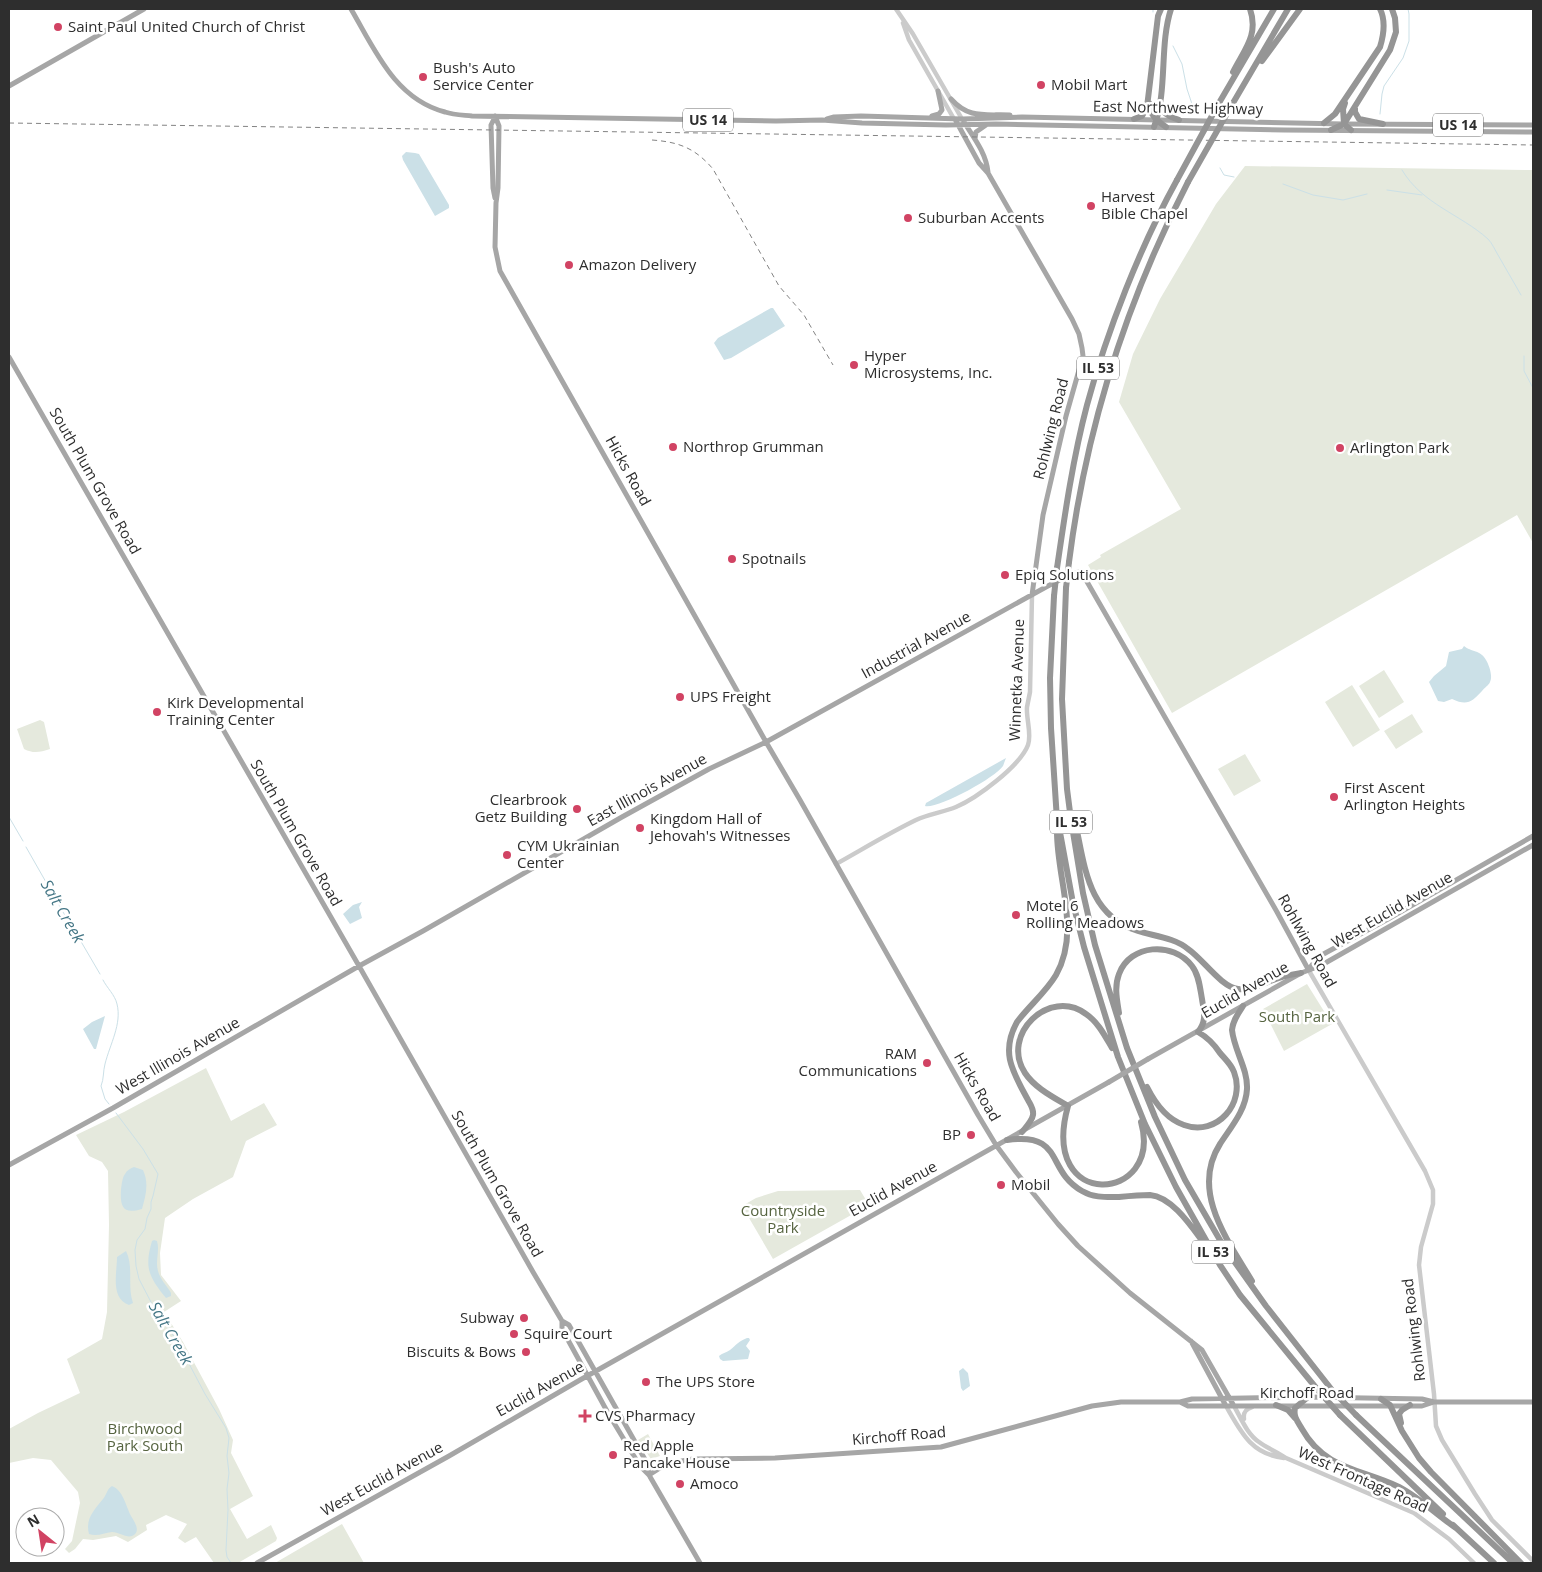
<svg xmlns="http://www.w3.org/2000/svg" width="1542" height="1572" viewBox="0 0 1542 1572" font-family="'Open Sans',sans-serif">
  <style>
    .green { fill: #e5e9dd }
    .water { fill: #cbe0e7 }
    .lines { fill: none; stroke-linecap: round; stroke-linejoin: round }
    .stream { stroke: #cbe0e7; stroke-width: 1 }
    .minor { stroke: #cbcbcb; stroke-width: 4.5 }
    .major { stroke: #a6a6a6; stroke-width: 5 }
    .highway { stroke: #959595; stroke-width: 6 }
    .rail { stroke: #838383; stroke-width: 1; stroke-dasharray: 5 4; stroke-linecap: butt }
    .major-bridge { stroke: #a6a6a6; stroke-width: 5 }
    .highway-bridge { stroke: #959595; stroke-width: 6 }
    .poi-dot { fill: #d14363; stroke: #fff; stroke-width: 2 }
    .labels { text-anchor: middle; stroke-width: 5; stroke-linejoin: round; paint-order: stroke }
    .shield { fill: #fff; stroke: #6d6d6d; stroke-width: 1 }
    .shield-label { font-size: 14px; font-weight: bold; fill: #2e2e2e }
    .poi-label { font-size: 15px; fill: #2e2e2e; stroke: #fff; text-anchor: start }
    .street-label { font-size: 15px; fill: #2e2e2e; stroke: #fff }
    .park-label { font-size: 15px; fill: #566440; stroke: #fff }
    .water-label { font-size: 16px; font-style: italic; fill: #457786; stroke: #fff }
  </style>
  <rect width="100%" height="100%" fill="#fff"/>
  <path class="green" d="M1245,166L1533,170V543L1517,515L1172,713L1088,565L1101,557L1100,555L1181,509L1119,402L1133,354L1160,299L1216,204Z
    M1384,670L1404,702L1379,718L1359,686Z
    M1352,685L1380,730L1353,747L1325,702Z
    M1412,714L1423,732L1396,749L1384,731Z
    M40,720L44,722L50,749C40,752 34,754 24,749L17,729Z
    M1245,754L1261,781L1234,796L1218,769Z
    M1307,984L1332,1024L1284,1051L1263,1009Z
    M206,1068L231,1121L264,1103L277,1125L246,1141L233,1177L193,1199L165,1218L160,1253L161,1275L181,1301L164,1312L183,1342L219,1409L233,1440L231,1453L253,1496L230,1509L247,1539L271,1525L277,1538L276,1541L238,1563H214L196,1537L185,1543L178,1538L187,1524L166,1515L146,1525L147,1530L128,1542L116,1536L93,1540L83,1539L75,1549L69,1553L65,1549L72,1541L80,1503L78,1492L51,1460L33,1458L9,1463V1429L38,1413L80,1393L67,1359L102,1339L107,1312L109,1225L108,1171L102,1162L89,1156L76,1135L124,1112Z
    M860,1190L869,1205L773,1259L742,1206L756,1198L778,1191Z
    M648,1434L660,1456L651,1459L638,1440Z
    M342,1524L364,1563H275Z"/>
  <path class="water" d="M406,152L415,153L419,154L449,205V208L435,216L403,160L402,156Z
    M771,308H773L785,326L731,358L724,360L714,343L718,338Z
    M1464,646C1471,652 1481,650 1486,660C1489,665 1493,676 1490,682C1489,685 1484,688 1482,691C1472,702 1467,706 1452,699L1444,702L1438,701L1429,682L1434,676L1446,666L1449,652L1462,649Z
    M1006,758C1005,761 1004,763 1003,766C995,778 938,809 925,806L926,803Z
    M362,902L359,907L362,918L350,924L343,914L353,905Z
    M105,1016L96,1049H94L83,1029L92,1022Z
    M134,1167L143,1170C149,1183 146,1195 142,1209C122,1215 120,1206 121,1189C122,1184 122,1178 125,1174C127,1170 131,1168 134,1167Z
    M154,1240L157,1241C160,1251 155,1261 158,1271C160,1279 167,1286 171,1293V1296L166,1298C149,1277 144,1268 152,1241Z
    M126,1251C134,1267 127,1286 133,1303L129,1305C110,1298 117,1273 117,1257Z
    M747,1338H749L750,1340L746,1346L750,1351L748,1359L723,1361L720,1359L719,1356C722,1353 726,1353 730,1350C736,1345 739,1341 747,1338Z
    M963,1368L968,1373L970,1386L963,1391L961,1388L959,1371Z
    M112,1486C123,1490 126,1506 131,1516C134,1521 142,1532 132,1536C126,1538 119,1532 112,1532C104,1533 97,1537 89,1534C85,1519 94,1510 103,1499C107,1494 107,1489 112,1486Z"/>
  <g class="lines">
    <path class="stream" d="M1153,9V12
      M1173,46L1182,64L1187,89L1194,110
      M1380,114L1382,94L1384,86L1403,58L1409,41V14L1408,9
      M1220,168L1224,175L1234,177
      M1402,170C1422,204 1460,214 1488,239C1492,243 1495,250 1498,255C1506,268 1513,282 1521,295
      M1283,184L1313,195L1343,200L1367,194
      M1387,190L1422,195
      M1524,356V371L1533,388
      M9,817L23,841
      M26,847L71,926L76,933L100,974
      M103,980C107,988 115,995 117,1004C122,1024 110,1044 105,1064C103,1071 104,1079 101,1086L105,1099L109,1104
      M116,1113L143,1149L158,1174L153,1196L151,1202V1209L147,1218L145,1229L137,1240L135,1250L136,1266L139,1279L152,1304L177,1341L205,1394L226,1428L229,1438L227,1456L229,1473L227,1489L228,1510L226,1550L227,1557L231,1563"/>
    <path class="minor" d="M896,9L913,34L962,119
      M903,23L909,40L954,119
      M836,864C863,849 889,833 916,820C929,814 944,812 956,807C977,798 1020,766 1028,745C1032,734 1026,719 1027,707C1028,702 1029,697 1030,692L1032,595
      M1308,969L1425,1171L1433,1190V1204L1421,1247L1419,1265L1434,1394L1436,1426L1442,1440L1475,1494L1492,1520L1533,1561
      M1226,1406C1241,1432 1251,1454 1284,1458
      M1234,1406C1241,1418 1247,1434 1259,1442C1267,1448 1277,1452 1286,1458L1414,1513L1449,1539L1474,1563
      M1244,1419C1243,1412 1246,1409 1252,1407"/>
    <path class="major" d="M351,9C375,50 395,99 445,112C454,115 463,115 472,116L776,121L822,120L862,123L946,125L996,124L1284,130L1533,132
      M9,86L144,9
      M951,99C969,119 984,114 1010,115
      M495,116L499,126L498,188L496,203L495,247L500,271L766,742L800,800L978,1115L996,1145L1016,1172L1058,1224L1078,1246L1130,1293L1202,1350L1234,1406
      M932,116L939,114L942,110L938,91
      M495,117L491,125L493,188L495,198
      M827,119L834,117L861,116L962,119L1022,117L1344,124L1533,125
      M956,121L979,163L988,173L1072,319L1079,334L1082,348L1083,356L1066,416L1043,515L1032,595
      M964,122C974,138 986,153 988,172
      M975,139L976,132L986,125
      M9,357L359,966L533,1272L562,1321L569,1325L647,1463L649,1475
      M1309,969L1318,957L1388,919L1533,836
      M1148,1059L1301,973L1320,966L1533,845
      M9,1165L113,1108L359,966L423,931L622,817L709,769L766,742L1046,587L1071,574L1079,572L1086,580L1277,912L1308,969
      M562,1321V1329L608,1413L640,1466L649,1475L700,1563
      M1191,1341L1226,1406
      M1180,1402L1188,1406H1422L1434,1402H1533
      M649,1475L660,1468L676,1462L693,1459L775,1458L941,1447L1092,1406L1121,1402H1180L1192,1399L1308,1397L1422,1399L1434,1402
      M257,1563L449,1456L580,1380L1109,1082"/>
    <path class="highway" d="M1262,61L1300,9
      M1233,72C1244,50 1259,35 1250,9
      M1149,103C1150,115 1156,120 1166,127
      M1219,103L1274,9
      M1233,103L1288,9
      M1345,103L1343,109L1344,124L1351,130
      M1160,105C1165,116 1169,116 1179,120
      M1355,108V112L1359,119L1383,124
      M1134,119L1142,116L1147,107L1158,16L1161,9
      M1324,123L1335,114L1380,47C1384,34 1386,21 1380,9
      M1154,127C1168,90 1159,46 1171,9
      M1331,130L1344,124L1390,50L1396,32L1395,18L1392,9
      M1069,562C1086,428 1126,302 1188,182
      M1057,568C1065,513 1073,458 1087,405C1107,331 1140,247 1177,180
      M1066,588L1062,699L1067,789L1071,820L1083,893L1095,945L1127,1048L1155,1117L1185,1180L1224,1247L1266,1306L1332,1390
      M1054,596L1050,678L1051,728L1057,820
      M1057,816L1073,903L1084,947L1118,1057L1145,1124L1176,1187L1220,1265L1240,1295L1317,1389
      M1076,826C1085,869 1089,916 1138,931C1154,936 1175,938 1188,949C1203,959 1221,987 1238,989C1250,991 1270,980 1282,977C1288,975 1295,974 1301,973
      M1243,1006C1238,1014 1233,1020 1232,1030C1234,1050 1248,1069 1247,1089C1246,1110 1231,1127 1220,1144C1190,1191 1228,1241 1252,1281
      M1119,1013C1117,1000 1114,987 1119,974C1130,944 1173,941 1192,966C1199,975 1200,988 1202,999C1204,1012 1207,1021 1198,1032C1207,1037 1214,1044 1220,1053C1225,1059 1231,1064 1234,1072C1246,1103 1217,1137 1184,1125C1166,1119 1155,1103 1147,1087
      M1112,1048C1105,1036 1098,1022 1086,1014C1049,987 1000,1035 1025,1073C1035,1088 1053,1097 1068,1106C1038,1213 1164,1203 1141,1122
      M1022,1132C1026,1127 1032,1121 1033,1115C1034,1109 1030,1104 1028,1100C1013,1072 1000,1053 1017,1022C1029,1006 1046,992 1056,975C1081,931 1057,880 1057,832
      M1007,1140C1065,1132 1045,1170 1082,1191C1094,1198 1106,1197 1119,1197C1129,1196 1140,1195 1150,1195C1173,1197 1193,1229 1206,1246
      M1308,1397L1295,1408C1293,1417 1298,1422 1302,1429C1325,1470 1362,1469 1399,1487C1420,1498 1437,1515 1456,1528
      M1381,1399L1390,1405L1402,1431L1419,1458L1431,1472L1521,1563
      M1276,1405L1288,1410L1295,1418
      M1340,1415L1443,1514
      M1356,1415L1513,1563
      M1401,1423L1399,1414L1402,1410L1410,1405
      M1453,1525L1494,1563"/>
    <path class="rail" d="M9,123L1533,145
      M652,140C679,142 695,148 713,169L779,286L804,315L833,365"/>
    <path class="major-bridge" d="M1109,1082L1148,1059"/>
    <path class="highway-bridge" d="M1177,180L1219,103
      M1188,182L1233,103
      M1066,588L1069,562
      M1054,596L1057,568
      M1317,1389L1340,1415
      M1332,1390L1356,1415"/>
  </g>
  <g class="poi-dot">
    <circle cx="58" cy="27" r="5"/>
    <circle cx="423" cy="77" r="5"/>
    <circle cx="1041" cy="85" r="5"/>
    <circle cx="1091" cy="206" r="5"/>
    <circle cx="908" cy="218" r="5"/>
    <circle cx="569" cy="265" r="5"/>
    <circle cx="854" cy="365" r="5"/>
    <circle cx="673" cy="447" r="5"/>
    <circle cx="1340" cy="448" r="5"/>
    <circle cx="732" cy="559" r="5"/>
    <circle cx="1005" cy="575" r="5"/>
    <circle cx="680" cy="697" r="5"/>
    <circle cx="157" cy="712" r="5"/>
    <circle cx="1334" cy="797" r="5"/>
    <circle cx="577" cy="809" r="5"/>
    <circle cx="640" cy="828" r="5"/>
    <circle cx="507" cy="855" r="5"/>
    <circle cx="1016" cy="915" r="5"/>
    <circle cx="927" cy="1063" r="5"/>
    <circle cx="971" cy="1135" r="5"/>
    <circle cx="1001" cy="1185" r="5"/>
    <circle cx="524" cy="1318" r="5"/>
    <circle cx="514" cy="1334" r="5"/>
    <circle cx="526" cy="1352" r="5"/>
    <circle cx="646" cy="1382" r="5"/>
    <path d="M582.5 1408.5h5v5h5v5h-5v5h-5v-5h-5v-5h5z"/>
    <circle cx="613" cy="1455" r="5"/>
    <circle cx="680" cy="1484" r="5"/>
  </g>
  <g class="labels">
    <g class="shield">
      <rect x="683" y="108.5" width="50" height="23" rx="4"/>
      <rect x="1433" y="113.5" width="50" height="23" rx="4"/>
      <rect x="1077" y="356.5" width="42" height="23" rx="4"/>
      <rect x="1050" y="810.5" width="42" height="23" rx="4"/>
      <rect x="1192" y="1240.5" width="42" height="23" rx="4"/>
    </g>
    <g class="shield-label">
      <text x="708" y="125">US 14</text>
      <text x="1458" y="130">US 14</text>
      <text x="1098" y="373">IL 53</text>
      <text x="1071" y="827">IL 53</text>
      <text x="1213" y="1257">IL 53</text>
    </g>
    <g class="poi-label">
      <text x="68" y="32">Saint Paul United Church of Christ</text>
      <text x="433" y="73">Bush's Auto<tspan x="433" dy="17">Service Center</tspan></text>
      <text x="1051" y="90">Mobil Mart</text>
      <text x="1101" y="202">Harvest<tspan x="1101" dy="17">Bible Chapel</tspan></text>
      <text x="918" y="223">Suburban Accents</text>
      <text x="579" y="270">Amazon Delivery</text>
      <text x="864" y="361">Hyper<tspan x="864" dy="17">Microsystems, Inc.</tspan></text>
      <text x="683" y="452">Northrop Grumman</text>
      <text x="1350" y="453">Arlington Park</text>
      <text x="742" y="564">Spotnails</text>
      <text x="1015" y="580">Epiq Solutions</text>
      <text x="690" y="702">UPS Freight</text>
      <text x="167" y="708">Kirk Developmental<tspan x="167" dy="17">Training Center</tspan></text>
      <text x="1344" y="793">First Ascent<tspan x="1344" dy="17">Arlington Heights</tspan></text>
      <text x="567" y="805" text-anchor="end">Clearbrook<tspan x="567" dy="17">Getz Building</tspan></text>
      <text x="650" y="824">Kingdom Hall of<tspan x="650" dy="17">Jehovah's Witnesses</tspan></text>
      <text x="517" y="851">CYM Ukrainian<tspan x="517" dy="17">Center</tspan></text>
      <text x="1026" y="911">Motel 6<tspan x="1026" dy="17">Rolling Meadows</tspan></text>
      <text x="917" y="1059" text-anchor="end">RAM<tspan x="917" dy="17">Communications</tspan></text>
      <text x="961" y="1140" text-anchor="end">BP</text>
      <text x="1011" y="1190">Mobil</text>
      <text x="514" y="1323" text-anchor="end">Subway</text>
      <text x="524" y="1339">Squire Court</text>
      <text x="516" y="1357" text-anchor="end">Biscuits &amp; Bows</text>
      <text x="656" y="1387">The UPS Store</text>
      <text x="595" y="1421">CVS Pharmacy</text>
      <text x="623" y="1451">Red Apple<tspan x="623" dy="17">Pancake House</tspan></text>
      <text x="690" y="1489">Amoco</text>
    </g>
    <g class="street-label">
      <text transform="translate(1178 108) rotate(1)" y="5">East Northwest Highway</text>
      <text transform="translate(1051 429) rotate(-76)" y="5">Rohlwing Road</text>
      <text transform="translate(628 471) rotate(61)" y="5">Hicks Road</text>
      <text transform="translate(95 481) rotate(60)" y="5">South Plum Grove Road</text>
      <text transform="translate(916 645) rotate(-29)" y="5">Industrial Avenue</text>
      <text transform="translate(1017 680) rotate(-88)" y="5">Winnetka Avenue</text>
      <text transform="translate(647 790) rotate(-29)" y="5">East Illinois Avenue</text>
      <text transform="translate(296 833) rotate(60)" y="5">South Plum Grove Road</text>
      <text transform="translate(1392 910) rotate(-30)" y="5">West Euclid Avenue</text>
      <text transform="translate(1307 941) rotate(61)" y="5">Rohlwing Road</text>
      <text transform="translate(1245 990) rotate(-30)" y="5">Euclid Avenue</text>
      <text transform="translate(178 1056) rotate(-30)" y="5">West Illinois Avenue</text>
      <text transform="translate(977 1087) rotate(60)" y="5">Hicks Road</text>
      <text transform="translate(497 1184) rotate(60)" y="5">South Plum Grove Road</text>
      <text transform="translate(893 1189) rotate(-29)" y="5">Euclid Avenue</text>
      <text transform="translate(1414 1330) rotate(-97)" y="5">Rohlwing Road</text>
      <text transform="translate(540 1389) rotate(-29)" y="5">Euclid Avenue</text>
      <text x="1307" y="1398">Kirchoff Road</text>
      <text transform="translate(899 1436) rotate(-5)" y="5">Kirchoff Road</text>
      <text transform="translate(382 1479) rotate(-29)" y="5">West Euclid Avenue</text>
      <text transform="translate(1363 1480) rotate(24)" y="5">West Frontage Road</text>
    </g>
    <g class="park-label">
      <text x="1297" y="1022">South Park</text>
      <text x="783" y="1216">Countryside<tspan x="783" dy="17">Park</tspan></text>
      <text x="145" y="1434">Birchwood<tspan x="145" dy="17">Park South</tspan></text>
    </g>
    <g class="water-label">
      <text transform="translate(63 911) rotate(60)" y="6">Salt Creek</text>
      <text transform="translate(171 1333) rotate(60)" y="6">Salt Creek</text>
    </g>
  </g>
  <rect width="1542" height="1572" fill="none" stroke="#2e2e2e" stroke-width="20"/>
  <g transform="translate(40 1532) rotate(330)"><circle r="24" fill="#ffffff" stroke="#ababab"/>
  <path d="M0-4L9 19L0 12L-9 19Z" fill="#d14363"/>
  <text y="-8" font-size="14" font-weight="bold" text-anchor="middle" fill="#2e2e2e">N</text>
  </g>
</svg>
